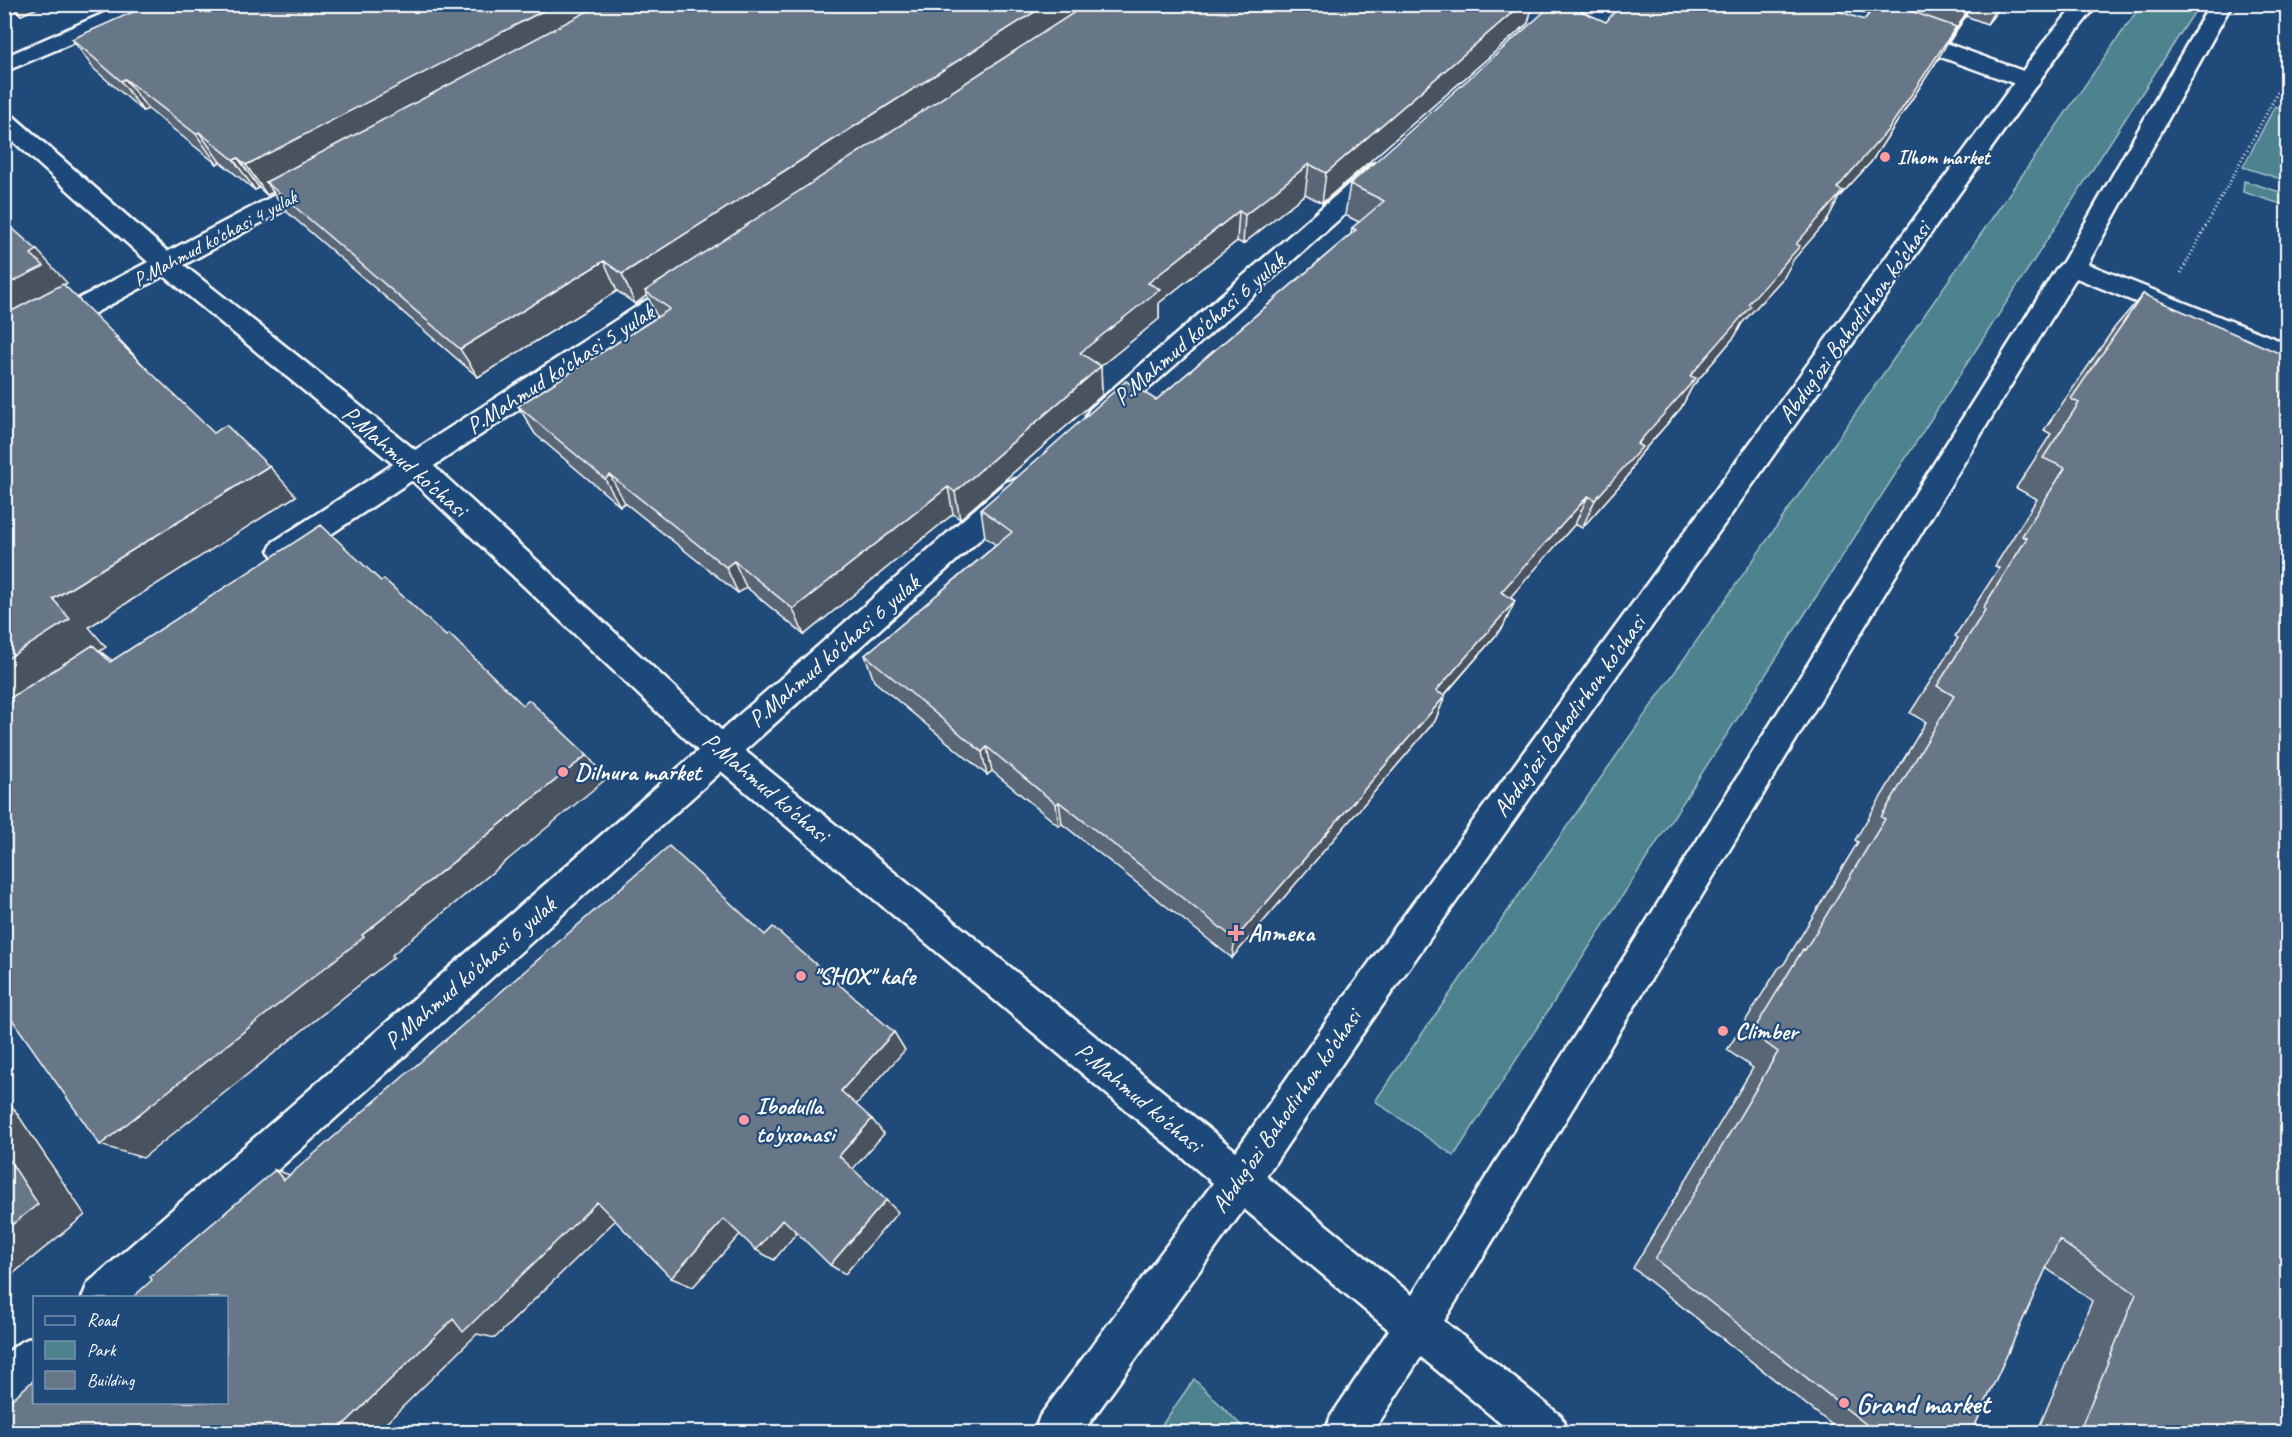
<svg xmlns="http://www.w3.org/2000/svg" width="2292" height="1437" viewBox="0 0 2292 1437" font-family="Caveat,sans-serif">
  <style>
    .green { fill: #4e828f; stroke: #a6c0c7; stroke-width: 1.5 }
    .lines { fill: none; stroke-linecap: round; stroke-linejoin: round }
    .street-casing { stroke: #fff; stroke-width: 5 }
    .secondary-casing { stroke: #fff; stroke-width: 5 }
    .path { stroke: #fff; stroke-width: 3; stroke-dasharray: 1 3; stroke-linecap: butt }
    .street { fill: #1f4a7a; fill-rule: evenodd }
    .secondary { fill: #1f4a7a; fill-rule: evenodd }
    .wall { fill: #596675; stroke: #fff; stroke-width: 1.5 }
    .shaded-wall { fill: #49535f; stroke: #fff; stroke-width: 1.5 }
    .building { fill: #687788; stroke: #fff; stroke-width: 1.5 }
    .poi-dot { fill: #ff9aa2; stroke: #1f4a7a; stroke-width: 2 }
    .labels { text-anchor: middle; stroke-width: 4.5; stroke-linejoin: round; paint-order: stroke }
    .far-poi-label { font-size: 20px; font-weight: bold; fill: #fff; stroke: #1f4a7a; text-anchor: start }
    .far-street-label { font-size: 20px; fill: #fff; stroke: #1f4a7a }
    .street-label { font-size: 24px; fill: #fff; stroke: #1f4a7a }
    .poi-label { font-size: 24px; font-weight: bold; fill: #fff; stroke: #1f4a7a; text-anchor: start }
    .near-poi-label { font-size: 28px; font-weight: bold; fill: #fff; stroke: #1f4a7a; text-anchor: start }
  </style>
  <rect width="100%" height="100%" fill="#1f4a7a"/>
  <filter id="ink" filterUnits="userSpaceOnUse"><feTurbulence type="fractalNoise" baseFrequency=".0167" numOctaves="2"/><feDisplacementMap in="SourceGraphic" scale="12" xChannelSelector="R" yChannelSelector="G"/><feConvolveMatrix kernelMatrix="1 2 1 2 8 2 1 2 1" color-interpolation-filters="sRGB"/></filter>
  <g filter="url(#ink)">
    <path class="green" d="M2141,5H2199L1454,1156L1375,1101Z
      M2275,106L2287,110V181L2243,167Z
      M2244,181L2287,194V206L2243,192Z
      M1194,1379L1248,1432H1157Z"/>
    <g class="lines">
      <defs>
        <path id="street" d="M125,4H154L152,9L4,72V57Z
          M1806,4H1838L2037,76L2040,81L2037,86L2029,88L2021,86L1808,9Z
          M1381,161L1390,164L1393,169L1390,174L1110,423L1100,426L1090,423L1086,416L1090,409L1372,164Z
          M320,173L329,176L332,181L329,186L14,357L4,359V338L311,176Z
          M2073,258L2288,344V364L2064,273L2060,267L2064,261Z
          M690,275L699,278L703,284L699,290L295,558L284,562L273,558L269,550L273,542L681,278Z
          M1016,479L1026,482L1031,490L1026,498L135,1298H82L88,1283L1006,482Z
          M34,1336V1386L19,1399L4,1406V1355L19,1343Z"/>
        <path id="secondary" d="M2076,4H2098L2059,53L1360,1037L1266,1176L1412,1295L2056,269L2063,262L2210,4H2232L2086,267L2074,281L1444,1321L1561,1416L1567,1432H1511L1421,1357L1373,1432H1325L1331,1416L1389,1330L1244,1209L1083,1432H1034L1040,1416L1213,1183L709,761L404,473L157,270L4,133V113L12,115L175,258L424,457L733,741L1236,1151L1334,1011L2043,43Z"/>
      </defs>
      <use href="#street" class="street-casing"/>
      <use href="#secondary" class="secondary-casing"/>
      <path class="path" d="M2181,273L2288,73"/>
      <use href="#street" class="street"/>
      <use href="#secondary" class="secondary"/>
    </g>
    <path class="wall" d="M9,4H46L21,15Z
      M1877,4H2003L1987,24L1966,16L1949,42L1948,41L1938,59L1871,162L1839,197L1826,222L1793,259L1784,277L1742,323L1735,336L1692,387L1681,408L1637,458L1628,476L1582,528L1575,524L1510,597L1515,601L1503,627L1444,696H1445L1435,721L1232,958L1062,824L1059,826L992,771L987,775L874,681L865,655L996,545L985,537L981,509L1156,400L1351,234L1352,228L1359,222L1345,215L1350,184L1606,22L1864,20Z
      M1532,7L1528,23L1322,203L1305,194L1243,244L1237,241L1159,303V319L1101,366L1102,395L960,519L953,514L804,635L746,587L738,593L625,503L620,506L535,434L518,406L657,317L647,295L635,304L617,291L478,377L287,212L273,192L267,195L259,188L255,190L220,162L217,164L148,109L143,111L94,69L72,39Z
      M2143,294L2288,1432H2037L2092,1301L2046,1268L1972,1432H1841L1633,1268L1753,1068L1727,1050L1778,969L1784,964L1858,842L1855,840L1926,722L1910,713L1958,638L1955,636L1999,568L1995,566L2037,499L2016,488L2051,434L2044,430L2115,327Z"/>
    <path class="shaded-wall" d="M13,4H46L21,15Z
      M556,4H624L266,182L273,192L267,195L246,165Z
      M1047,4H1095L645,291L647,295L635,304L622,274Z
      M1522,4H1534L1532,7L1528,23L1322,203L1326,173Z
      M1971,4H1973L1949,42L1967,11Z
      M1998,4H2003L1987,24Z
      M1956,27L1938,59L1871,162L1839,197L1826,222L1794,259L1784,277L1742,323L1735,336L1692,387L1681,408L1637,458L1628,476L1582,528L1595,500L1690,376L1796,244Z
      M125,79L148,109L143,111L121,81Z
      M199,132L220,162L217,164L196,134Z
      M238,158L259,188L255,190L234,160Z
      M1309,164L1305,194L1243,244L1245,215Z
      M1239,211L1237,241L1159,303V319L1081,382L1080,353L1148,283Z
      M37,250L67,283L62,286L4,335V286L31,254Z
      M604,261L617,291L478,377L460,349Z
      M117,337L146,368L115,338Z
      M1101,366L1102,395L960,519L955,492Z
      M269,466L296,496L89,627L106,647L100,651L128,673L4,713V661L53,599Z
      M610,475L625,503L620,506L605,479Z
      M948,487L953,514L804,635L793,609Z
      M1588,496L1575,524L1491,619L1501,592Z
      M734,561L746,587L738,593L726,567Z
      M1515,601L1503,627L1427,715L1436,691Z
      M1445,696L1435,721L1232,958L1235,939Z
      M987,747L992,771L987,775L982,752Z
      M587,755L606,779L392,955L394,957L143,1158L100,1145Z
      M1059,802L1062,824L1059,826L1056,804Z
      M894,1032L905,1050L854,1107L841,1091Z
      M4,1094L85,1215L4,1281Z
      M872,1119L884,1134L852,1170L839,1156Z
      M275,1170L314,1183L284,1180Z
      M886,1200L898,1212L845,1274L830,1265Z
      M597,1202L622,1214L495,1338L477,1334L377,1432H336L453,1319Z
      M724,1219L744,1230L693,1287L671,1278Z
      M783,1219L799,1230L774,1260L756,1250Z"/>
    <path class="building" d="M139,4H556L246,165L238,158L234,160L199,132L196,134L125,79L121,81L72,39L133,12L131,8Z
      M601,4H1047L622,274L604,261L460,349L266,182Z
      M1087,4H1522L1326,173L1309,164L1245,215L1239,211L1148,283L1160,289L1080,353L1101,366L955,492L948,487L793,609L734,561L726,567L610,475L605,479L518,406L670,309L645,291Z
      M1553,4H1565L1606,22L1621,4H1819L1864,20L1877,4H1891L1956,27L1888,130L1837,188L1843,191L1796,244L1800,246L1748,304L1751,306L1690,376L1696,378L1637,444L1642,447L1595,500L1588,496L1501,592L1515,601L1436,691L1445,696L1235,939L1059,802L1056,804L987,747L982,752L865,655L1012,532L981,509L1126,381L1156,400L1356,230L1352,228L1384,201L1350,184Z
      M1948,4H1971L1967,11Z
      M4,221L37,250L31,254L44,266L4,286Z
      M63,284L117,337L115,338L214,433L226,425L269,466L53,599L70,619L4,661V315Z
      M2143,294L2288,357V1432H2079L2136,1294L2059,1240L1972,1432H1876L1655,1259L1778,1052L1752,1033L1803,949L1805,950L1885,819L1881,817L1954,696L1937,686L1985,610L1983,608L2027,538L2022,536L2065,468L2043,458L2079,403L2071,399Z
      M321,525L381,581L384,579L446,636L449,634L523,705L529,700L587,755L362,935L364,937L100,1145L4,1008V702L93,645L110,662Z
      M669,846L765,935L773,927L894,1032L841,1091L872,1119L839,1156L886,1200L830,1265L783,1219L756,1250L724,1219L671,1278L597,1202L463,1332L453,1319L336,1432H4V1406L34,1380V1402H226V1298H132L152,1280L150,1277L275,1170L284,1180Z
      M4,1152L38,1204L4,1231Z"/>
  </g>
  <g class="poi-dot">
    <circle cx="1885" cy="157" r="6"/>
    <circle cx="563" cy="772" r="6"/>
    <path d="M1233 924h6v6h6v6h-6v6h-6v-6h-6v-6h6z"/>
    <circle cx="801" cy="976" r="6"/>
    <circle cx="1723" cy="1031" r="6"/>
    <circle cx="744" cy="1120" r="6"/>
    <circle cx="1844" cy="1403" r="6"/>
  </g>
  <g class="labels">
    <g class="far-poi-label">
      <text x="1897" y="164">Ilhom market</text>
    </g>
    <g class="far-street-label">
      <text transform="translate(215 238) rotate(-28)" y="7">P.Mahmud ko'chasi 4 yulak</text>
    </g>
    <g class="street-label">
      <text transform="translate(1854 322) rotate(-54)" y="8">Abdug’ozi Bahodirhon ko’chasi</text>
      <text transform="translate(1199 329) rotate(-41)" y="8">P.Mahmud ko'chasi 6 yulak</text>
      <text transform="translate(560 369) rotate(-33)" y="8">P.Mahmud ko'chasi 5 yulak</text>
      <text transform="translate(405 461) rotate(41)" y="8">P.Mahmud ko'chasi</text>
      <text transform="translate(834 651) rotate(-41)" y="8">P.Mahmud ko'chasi 6 yulak</text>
      <text transform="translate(1569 716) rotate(-54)" y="8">Abdug’ozi Bahodirhon ko’chasi</text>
      <text transform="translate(766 787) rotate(40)" y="8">P.Mahmud ko'chasi</text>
      <text transform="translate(470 973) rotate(-41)" y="8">P.Mahmud ko'chasi 6 yulak</text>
      <text transform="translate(1139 1097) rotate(40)" y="8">P.Mahmud ko'chasi</text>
      <text transform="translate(1286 1111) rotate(-55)" y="8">Abdug’ozi Bahodirhon ko’chasi</text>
    </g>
    <g class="poi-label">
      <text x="575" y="780">Dilnura market</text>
      <text x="1248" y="941">Аптека</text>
      <text x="813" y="984">"SHOX" kafe</text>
      <text x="1735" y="1039">Climber</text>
      <text x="756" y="1114">Ibodulla<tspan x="756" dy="28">to'yxonasi</tspan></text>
    </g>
    <g class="near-poi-label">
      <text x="1856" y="1413">Grand market</text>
    </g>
  </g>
  <rect width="2292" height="1437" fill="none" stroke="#1f4a7a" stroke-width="24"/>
  <rect x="12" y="12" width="2268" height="1413" fill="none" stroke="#fff" stroke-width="2" filter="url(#ink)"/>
  <rect x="33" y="1296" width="195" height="108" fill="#1f4a7a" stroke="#7992af" stroke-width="1.5"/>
  <rect x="45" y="1316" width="30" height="9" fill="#1f4a7a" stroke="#7992af" stroke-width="1.5"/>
  <text x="87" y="1326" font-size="18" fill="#ffffff">Road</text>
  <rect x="45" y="1341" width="30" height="18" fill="#4e828f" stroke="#7992af" stroke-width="1.5"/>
  <text x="87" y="1356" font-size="18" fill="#ffffff">Park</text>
  <rect x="45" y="1371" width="30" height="18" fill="#687788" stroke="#7992af" stroke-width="1.5"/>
  <text x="87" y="1386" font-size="18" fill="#ffffff">Building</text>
</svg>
